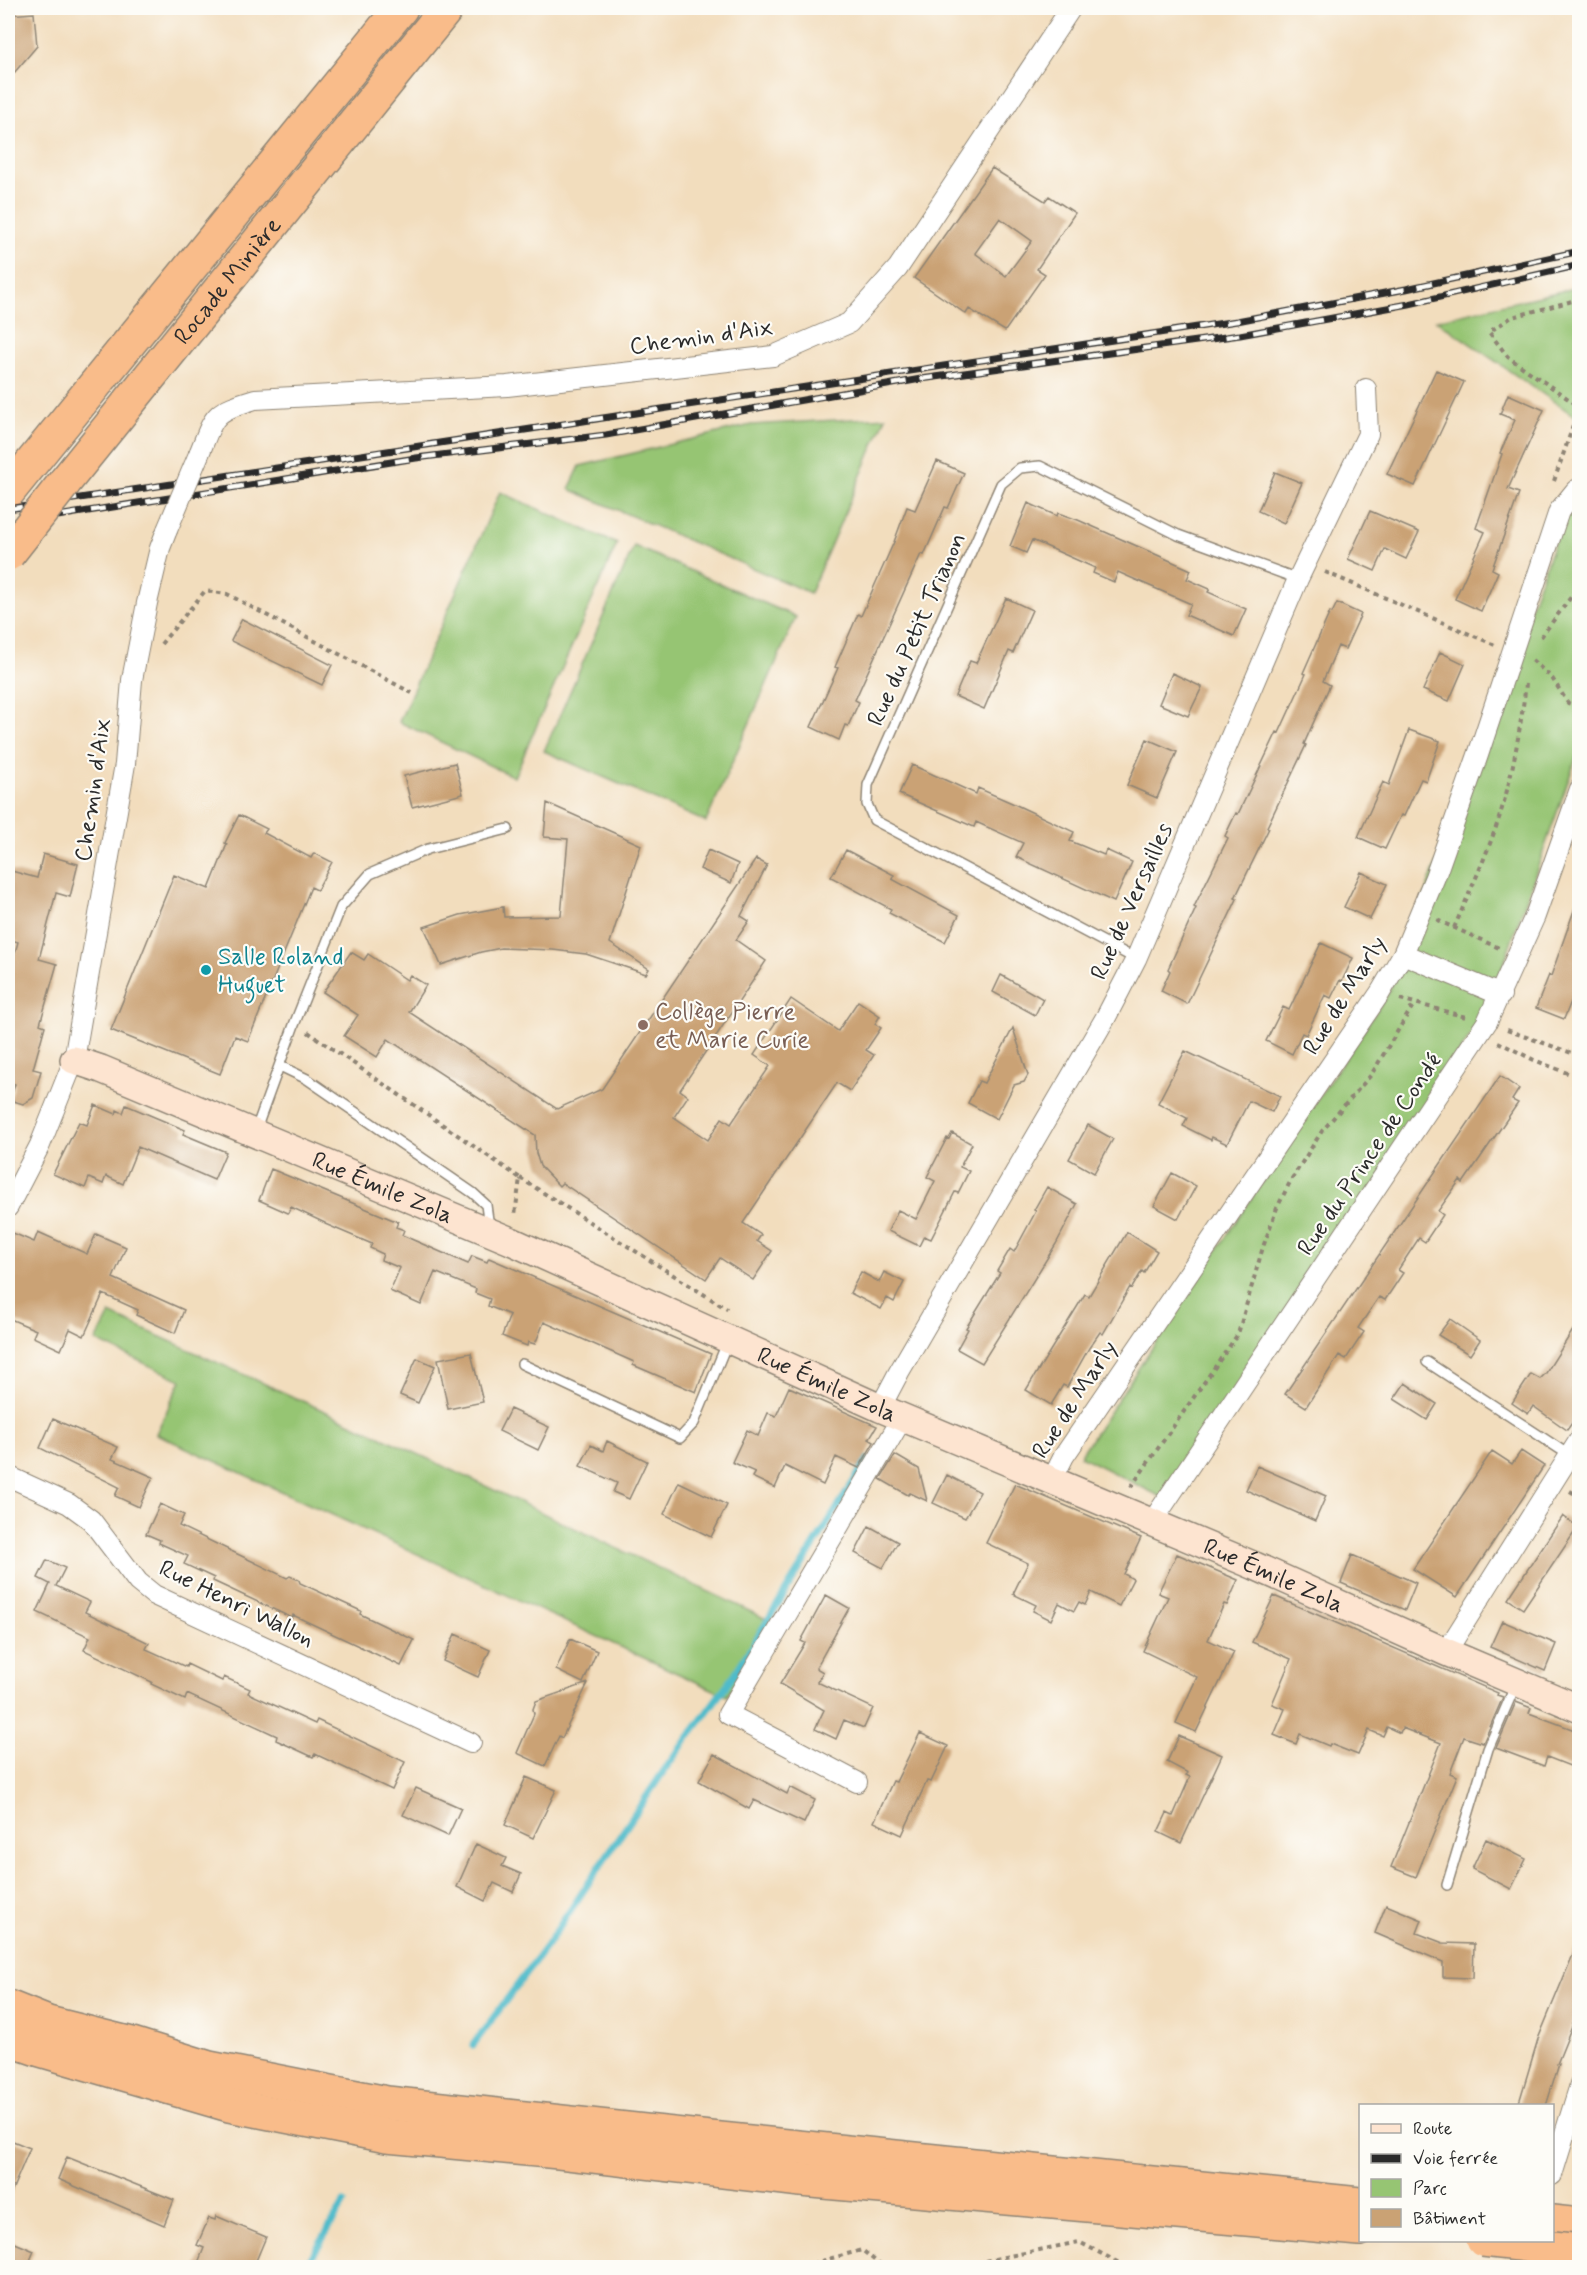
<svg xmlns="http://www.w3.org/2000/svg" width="1587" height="2275" viewBox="0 0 1587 2275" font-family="Mynerve,sans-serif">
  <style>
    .green { fill: #96c573; stroke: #60784f; stroke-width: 1.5 }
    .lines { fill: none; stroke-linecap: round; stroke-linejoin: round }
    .stream { stroke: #4fbbca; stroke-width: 7 }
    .building { fill: #caa274; fill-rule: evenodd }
    .lane-casing { stroke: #8e8474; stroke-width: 12 }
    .street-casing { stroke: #8e8474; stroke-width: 22 }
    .secondary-casing { stroke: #8e8474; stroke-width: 30 }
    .highway-casing { stroke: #8e8474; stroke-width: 36 }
    .path { stroke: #8e8474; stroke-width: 4; stroke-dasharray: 4.5 4.5; stroke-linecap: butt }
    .lane { stroke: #fff; stroke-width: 9 }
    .street { stroke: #fff; stroke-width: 20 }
    .secondary { stroke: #fde4d0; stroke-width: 27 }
    .highway { stroke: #f9bc8a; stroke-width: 33 }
    .rail-casing { stroke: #2b2b2b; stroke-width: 7 }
    .rail { stroke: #fdfcf7; stroke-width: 4.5; stroke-dasharray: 14; stroke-linecap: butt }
    .street-bridge-casing { stroke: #8e8474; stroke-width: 22; stroke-linecap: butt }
    .highway-bridge-casing { stroke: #8e8474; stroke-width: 36; stroke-linecap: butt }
    .street-bridge { stroke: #fff; stroke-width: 20 }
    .highway-bridge { stroke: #f9bc8a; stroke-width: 33 }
    .culture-dot { fill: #0f9aa8; stroke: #fdfcf7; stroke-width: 2 }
    .education-dot { fill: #8d6e63; stroke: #fdfcf7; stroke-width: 2 }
    .labels { text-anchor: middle; stroke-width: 4.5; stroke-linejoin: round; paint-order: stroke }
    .street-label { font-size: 24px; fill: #2b2b2b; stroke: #fdfcf7 }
    .culture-label { font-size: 24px; fill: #0d838f; stroke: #fdfcf7; text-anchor: start }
    .education-label { font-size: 24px; fill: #785e54; stroke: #fdfcf7; text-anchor: start }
  </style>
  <rect width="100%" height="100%" fill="#fdfcf7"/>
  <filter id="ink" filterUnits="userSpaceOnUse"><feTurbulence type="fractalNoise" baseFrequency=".0167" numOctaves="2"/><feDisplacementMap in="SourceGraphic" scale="12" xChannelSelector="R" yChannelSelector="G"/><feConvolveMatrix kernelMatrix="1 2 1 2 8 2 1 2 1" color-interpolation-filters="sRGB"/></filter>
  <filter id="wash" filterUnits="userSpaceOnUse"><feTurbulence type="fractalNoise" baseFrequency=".008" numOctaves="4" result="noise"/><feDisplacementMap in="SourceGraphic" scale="24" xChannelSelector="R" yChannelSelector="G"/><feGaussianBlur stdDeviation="1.35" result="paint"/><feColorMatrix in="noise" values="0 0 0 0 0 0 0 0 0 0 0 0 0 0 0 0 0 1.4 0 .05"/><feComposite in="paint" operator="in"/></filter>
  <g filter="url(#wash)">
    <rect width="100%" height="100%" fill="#f2ddbd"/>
    <path class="green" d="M1579,287V419L1436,320Z
      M886,417L810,593L569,489L580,466L751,425Z
      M500,492L617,544L514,777L399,722Z
      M1579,501V750L1488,1008L1173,1503L1080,1456L1389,992L1565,513Z
      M634,546L796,617L706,822L544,751Z
      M110,1314L382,1437L777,1624L727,1696L156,1434L181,1380L96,1341Z"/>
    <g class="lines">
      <path class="stream" d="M473,2045L547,1945L665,1769L734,1675L867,1460
        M305,2268L344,2203"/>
    </g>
    <g id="blocks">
      <path class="building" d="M34,13L37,46L8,80V15Z
        M992,168L1045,201L1049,196L1075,213L1037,269L1045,274L1005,331L969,309L966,314L914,278ZM1000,218L1032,241L1006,276L975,253Z
        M1436,370L1464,382L1415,486L1387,474Z
        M1508,394L1544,410L1508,489L1519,493L1492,569L1498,572L1481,611L1455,599L1485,532L1476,528L1502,454L1500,453L1515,420L1500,414Z
        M937,461L964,473L948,508L945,507L924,555L921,554L855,700L859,702L848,726L845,725L839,740L811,727L838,668L835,667L858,614L861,616L894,542L907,507L915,510Z
        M1275,472L1302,483L1284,523L1258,511Z
        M1028,503L1057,516L1058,513L1078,520L1191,570L1187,579L1210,589L1208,592L1246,609L1234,636L1186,615L1191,604L1118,572L1114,582L1093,573L1095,568L1032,540L1026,553L1010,546Z
        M1370,511L1419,532L1406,559L1385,549L1375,571L1348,559Z
        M1006,598L1032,610L1013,653L1009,651L984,709L955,696L970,661L976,663Z
        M1337,603L1361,614L1345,649L1338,646L1323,681L1330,685L1304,744L1306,745L1267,827L1269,828L1235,898L1237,899L1187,1004L1161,991L1170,971L1168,969L1196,908L1194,907L1228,838L1225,836L1236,813L1238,814L1277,732L1279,733L1306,674L1303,673L1330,612L1332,613Z
        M242,619L332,665L322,685L231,641Z
        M1440,652L1465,664L1449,701L1423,690Z
        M1172,673L1202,687L1188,716L1159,704Z
        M1409,730L1440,741L1426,781L1421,779L1404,816L1401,815L1385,849L1358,837L1383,782L1389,785Z
        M1147,739L1177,752L1157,798L1127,785Z
        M455,763L463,794L412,807L404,776Z
        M912,765L976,794L978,788L1012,803L1074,832L1070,841L1104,855L1106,850L1132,862L1114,902L1016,857L1023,843L976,822L974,827L899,794Z
        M547,803L641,845L610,943L649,969L646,974L586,954L553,950L501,948L481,952L441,965L424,927L460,915L503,907L504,917L561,916L568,839L544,837Z
        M239,815L267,829L264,833L311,858L314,853L332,862L317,890L311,887L248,1041L235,1036L220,1074L111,1030L174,875L209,889L227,844L225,843Z
        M708,850L738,864L731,883L700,869Z
        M846,850L894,875L892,879L959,915L945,942L889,913L891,909L831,877Z
        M43,854L78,864L70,897L56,893L39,959L57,964L40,1024L45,1026L33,1069L41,1071L33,1098L23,1104L10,1100L15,1084L8,1082V978L18,942L8,939V870L37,878Z
        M756,859L767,865L741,916L749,921L736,940L766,961L680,1090L688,1096L674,1117L708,1140L722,1118L731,1124L770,1066L754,1055L791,999L838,1031L858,1001L880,1016L875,1024L881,1028L866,1050L874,1055L850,1091L837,1083L743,1223L761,1235L757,1241L772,1251L753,1280L720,1258L706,1279L562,1183L559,1186L540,1166L536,1153L535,1135L388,1039L377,1057L344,1036L358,1015L323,992L351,952L364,960L368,954L407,980L410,975L426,985L409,1012L557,1109L602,1089Z
        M1361,872L1387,884L1370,919L1344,907Z
        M1577,902L1580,903V979L1564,1019L1536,1008L1549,975L1551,976Z
        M1321,943L1353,958L1342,981L1340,980L1331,998L1325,995L1306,1035L1302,1033L1292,1054L1266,1041L1283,1007L1289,1010Z
        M1001,975L1043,999L1035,1015L993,992Z
        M1013,1028L1028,1075L1024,1082L1014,1085L997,1119L968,1103L979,1081L984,1083Z
        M1185,1051L1280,1096L1272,1112L1249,1101L1227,1144L1212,1137L1211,1140L1183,1126L1187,1118L1158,1103Z
        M1500,1076L1519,1089L1512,1100L1518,1103L1463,1183L1460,1180L1438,1211L1443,1215L1425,1242L1419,1238L1398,1270L1403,1273L1385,1300L1379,1297L1358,1328L1364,1332L1346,1359L1339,1355L1306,1407L1285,1394Z
        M95,1105L116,1114L117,1110L123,1113L126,1105L185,1130L183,1134L226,1152L214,1180L138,1147L123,1184L106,1176L103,1184L89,1178L85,1188L53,1174L79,1122L87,1125Z
        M1088,1125L1113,1139L1094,1173L1069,1159Z
        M952,1133L972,1144L960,1167L969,1171L958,1193L955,1192L931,1239L924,1236L919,1246L888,1231L898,1210L916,1219L935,1181L927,1177L947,1138L949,1139Z
        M271,1169L398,1222L396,1227L404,1230L402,1235L468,1264L472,1256L487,1262L489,1258L711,1354L696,1392L633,1365L634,1362L544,1322L535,1344L528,1342L527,1346L502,1336L510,1315L488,1306L490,1299L475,1293L476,1289L435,1272L421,1305L390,1291L400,1268L381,1260L383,1254L370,1248L372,1244L325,1224V1223L291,1207L288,1213L259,1200Z
        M1172,1173L1196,1186L1178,1219L1154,1206Z
        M1047,1187L1077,1204L1056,1244L982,1363L957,1349L968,1329L966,1328L1000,1273L997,1271L1010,1249L1014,1252L1036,1211L1034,1210Z
        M38,1232L87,1254L96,1234L126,1247L113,1278L184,1310L175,1333L136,1315L138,1310L103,1294L84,1336L70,1329L61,1350L33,1337L36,1330L8,1318V1245L13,1233L34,1242Z
        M1127,1232L1157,1251L1144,1273L1142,1271L1132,1288L1130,1287L1103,1334L1100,1332L1089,1348L1067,1387L1063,1385L1051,1405L1026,1390L1085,1294L1089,1296Z
        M861,1272L879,1282L884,1272L904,1282L894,1302L887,1298L881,1309L850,1293Z
        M1450,1319L1480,1340L1470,1355L1438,1335Z
        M1580,1319V1412L1567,1430L1533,1406L1528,1414L1512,1403L1531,1374L1540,1379L1546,1373Z
        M471,1353L483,1402L448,1409L438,1359Z
        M417,1358L435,1366L418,1403L400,1395Z
        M1405,1383L1437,1404L1427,1420L1394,1399Z
        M789,1387L877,1426L869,1439L874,1442L859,1468L836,1457L823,1485L785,1466L775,1488L752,1477L755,1472L732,1462L747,1430L758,1436L768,1413L776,1416Z
        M510,1409L549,1427L538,1450L499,1431Z
        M53,1419L118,1447L112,1459L153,1477L139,1507L115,1496L119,1487L40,1448Z
        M607,1441L647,1461L629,1499L613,1492L617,1483L580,1466L591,1445L603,1451Z
        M1492,1451L1512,1464L1521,1451L1544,1466L1457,1597L1413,1569Z
        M895,1455L919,1469L927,1501L910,1493L908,1495L880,1479Z
        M1257,1466L1326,1496L1315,1521L1246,1490Z
        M947,1475L980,1492L965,1518L933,1503Z
        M679,1482L727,1505L711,1537L664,1514Z
        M1015,1484L1141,1538L1124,1574L1133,1579L1119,1606L1091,1592L1085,1605L1079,1602L1074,1611L1059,1603L1051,1620L1033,1611L1036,1605L1013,1594L1028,1563L986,1543Z
        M160,1504L184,1515L179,1526L287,1578L290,1576L299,1580L300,1583L361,1611L360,1614L414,1640L401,1666L293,1615L292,1618L213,1581L214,1578L184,1564L188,1556L159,1543L160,1540L146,1534Z
        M1563,1516L1578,1527L1523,1609L1508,1599Z
        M869,1526L898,1542L883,1568L855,1553Z
        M1177,1554L1238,1580L1227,1605L1224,1604L1208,1640L1234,1652L1196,1732L1176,1723L1197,1677L1143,1651L1168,1597L1158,1593Z
        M1352,1555L1416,1583L1405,1610L1341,1583Z
        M47,1560L65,1568L56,1586L90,1602L85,1612L149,1643L146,1649L186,1667L187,1664L222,1681L224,1677L250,1689L248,1693L315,1724L317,1720L405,1762L392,1790L315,1754L313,1757L276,1740L277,1736L187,1694L185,1700L151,1684L152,1682L84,1650L90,1637L37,1612L50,1584L38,1578Z
        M826,1595L849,1608L816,1668L823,1672L817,1682L873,1708L864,1728L844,1720L836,1739L815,1729L824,1710L780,1684L805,1643L801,1641Z
        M1274,1596L1498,1693L1497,1695L1503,1697L1483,1743L1464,1737L1450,1773L1457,1776L1416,1877L1391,1867L1441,1743L1402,1728L1400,1733L1387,1727L1383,1736L1369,1730L1358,1755L1330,1744L1329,1746L1300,1734L1296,1744L1274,1735L1285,1709L1272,1704L1291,1659L1252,1642Z
        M1502,1621L1556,1644L1545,1671L1490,1647Z
        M455,1634L490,1650L478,1677L443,1661Z
        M570,1639L597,1651L583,1683L556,1670Z
        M588,1683L562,1738L559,1736L545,1766L517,1753L534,1714L533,1709L536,1701Z
        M1516,1702L1531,1708L1529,1713L1580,1732V1770L1547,1757L1544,1766L1496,1748Z
        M920,1733L948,1746L931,1782L927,1781L902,1835L874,1822L893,1781L896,1782Z
        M1179,1736L1222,1755L1181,1843L1158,1832L1167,1813L1173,1816L1190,1777L1186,1775L1188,1773L1167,1762Z
        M714,1754L787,1794L790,1787L815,1800L804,1823L754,1800L749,1809L699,1781Z
        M526,1777L556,1790L533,1838L505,1825Z
        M416,1788L461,1808L448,1836L403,1815Z
        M1486,1839L1526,1859L1511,1889L1472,1869Z
        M476,1844L506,1858L502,1866L521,1874L513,1892L494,1883L485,1901L457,1887Z
        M1386,1905L1422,1920L1417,1933L1443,1943L1474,1944L1473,1978L1443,1977V1962L1375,1933Z
        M1580,1938V2007L1557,2064H1559L1546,2106H1518L1538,2039Z
        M8,2139L30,2148L8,2200Z
        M67,2157L174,2200L164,2225L58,2179Z
        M216,2216L266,2237L253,2268H196L204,2248L197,2245L209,2218L215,2220Z
        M8,2240L34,2251L27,2268H8Z"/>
    </g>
  </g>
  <g filter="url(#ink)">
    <use href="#blocks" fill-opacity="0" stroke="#8e8474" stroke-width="1.5"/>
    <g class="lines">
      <defs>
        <path id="lane" d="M1136,959L874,820L867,804L868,785L1001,484L1020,468L1040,466L1178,535L1298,579
          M280,1066L307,1079L473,1193L486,1205L489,1227
          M255,1132L294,1025L341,907L370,874L428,849L508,829
          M1427,1362L1569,1455
          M522,1364L680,1438L694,1423L727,1343
          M1447,1885L1488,1749L1516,1684"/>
        <path id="street" d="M199,454C215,415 212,412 255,399L507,386L773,356L849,323L898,268L1071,8
          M1403,954L1501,995
          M8,1207L40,1145L74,1060L125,764L132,680L147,603L160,548L167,530
          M880,1408L899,1372L1106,1017L1136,959L1298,579L1368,434L1366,389
          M8,1476L69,1504L91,1520L138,1582L154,1595L471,1743
          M1052,1480L1064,1456L1380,993L1403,954L1435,877L1478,755L1559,511L1576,490L1580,489
          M1152,1522L1487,1022L1535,916L1580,789
          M1446,1652L1580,1439
          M857,1782L728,1714L903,1417
          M1552,2175L1580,2085
          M1525,2268L1533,2240"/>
        <g id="secondary">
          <path id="s1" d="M74,1060L101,1069L511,1241L880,1408L1255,1566L1446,1652L1580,1709"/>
        </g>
        <g id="highway">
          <path id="s2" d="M64,483L447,8"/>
          <path d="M8,492L401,8"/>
          <path d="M8,2007L48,2023L132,2044L209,2068L387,2103L710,2138L1360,2204"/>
          <path d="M8,2039L37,2049L229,2105L387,2136L559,2152L801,2180L1360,2229"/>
          <path d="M1552,2222L1580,2225"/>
        </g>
      </defs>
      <use href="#lane" class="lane-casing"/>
      <use href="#street" class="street-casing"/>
      <use href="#secondary" class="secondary-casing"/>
      <use href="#highway" class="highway-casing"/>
      <path class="path" d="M1580,299L1512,317L1489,332L1508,357L1580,407
        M1554,481L1573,426L1580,430
        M1325,572L1495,645
        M1541,637L1580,585
        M161,644L205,591L227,594L412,693
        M1532,660L1552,678L1568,703L1580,707
        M1437,920L1499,948
        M1454,928C1467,898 1481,868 1492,838C1511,788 1519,737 1526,684
        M1400,999L1466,1017
        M1507,1030L1580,1056
        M308,1032L520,1178L515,1215
        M1498,1042L1534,1060L1580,1078
        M520,1178L727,1309
        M1131,1487L1238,1334L1263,1247L1277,1208L1291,1180L1322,1131L1371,1075L1414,1004
        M1570,1491L1580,1497
        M795,2268L862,2250L884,2268
        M950,2268L1079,2242L1129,2268"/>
      <use href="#lane" class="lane"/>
      <use href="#street" class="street"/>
      <use href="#secondary" class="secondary"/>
      <use href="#highway" class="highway"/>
      <defs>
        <path id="rail" d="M8,509L1237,321L1406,289L1580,251
          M8,524L416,458L606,435L921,379L1240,335L1409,304L1580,265"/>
      </defs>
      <use href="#rail" class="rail-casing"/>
      <use href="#rail" class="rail"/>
      <defs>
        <path id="street-bridge" d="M167,530L199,454"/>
        <path id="highway-bridge" d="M8,554L64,483
          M1483,2240L1580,2251"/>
      </defs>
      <use href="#street-bridge" class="street-bridge-casing"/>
      <use href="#highway-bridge" class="highway-bridge-casing"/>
      <use href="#street-bridge" class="street-bridge"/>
      <use href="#highway-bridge" class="highway-bridge"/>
    </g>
  </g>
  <circle class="culture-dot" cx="206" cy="970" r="6"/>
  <circle class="education-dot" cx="643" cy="1025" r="6"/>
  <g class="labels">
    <g class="street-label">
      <text dy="8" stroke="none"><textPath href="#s2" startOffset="260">Rocade Minière</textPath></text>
      <text transform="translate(701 336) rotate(-8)" y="8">Chemin d'Aix</text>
      <text transform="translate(916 629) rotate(-66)" y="8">Rue du Petit Trianon</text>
      <text transform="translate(92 790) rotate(-82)" y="8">Chemin d'Aix</text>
      <text transform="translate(1131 901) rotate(-66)" y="8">Rue de Versailles</text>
      <text transform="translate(1344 995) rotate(-58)" y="8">Rue de Marly</text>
      <text transform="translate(1369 1154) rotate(-56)" y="8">Rue du Prince de Condé</text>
      <text dy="8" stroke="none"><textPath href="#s1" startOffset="334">Rue Émile Zola</textPath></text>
      <text dy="8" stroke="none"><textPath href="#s1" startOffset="820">Rue Émile Zola</textPath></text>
      <text transform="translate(1074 1399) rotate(-57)" y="8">Rue de Marly</text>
      <text dy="8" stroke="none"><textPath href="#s1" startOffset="1306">Rue Émile Zola</textPath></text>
      <text transform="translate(237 1603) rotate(26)" y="8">Rue Henri Wallon</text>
    </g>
    <g class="culture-label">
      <text x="218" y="964">Salle Roland<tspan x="218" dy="28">Huguet</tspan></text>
    </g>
    <g class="education-label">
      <text x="655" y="1019">Collège Pierre<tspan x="655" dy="28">et Marie Curie</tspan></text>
    </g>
  </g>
  <rect width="1587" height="2275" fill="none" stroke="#fdfcf7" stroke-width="30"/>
  <rect x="1359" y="2104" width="195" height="138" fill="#fdfcf7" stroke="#a9a8a5" stroke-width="1.5"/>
  <rect x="1371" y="2124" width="30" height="9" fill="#fde4d0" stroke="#a9a8a5" stroke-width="1.5"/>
  <text x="1413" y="2134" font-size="18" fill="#2b2b2b">Route</text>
  <rect x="1371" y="2154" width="30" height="9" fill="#2b2b2b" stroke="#a9a8a5" stroke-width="1.5"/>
  <text x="1413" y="2164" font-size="18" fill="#2b2b2b">Voie ferrée</text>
  <rect x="1371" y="2179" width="30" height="18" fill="#96c573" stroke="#a9a8a5" stroke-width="1.5"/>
  <text x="1413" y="2194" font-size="18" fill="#2b2b2b">Parc</text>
  <rect x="1371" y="2209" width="30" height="18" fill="#caa274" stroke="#a9a8a5" stroke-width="1.5"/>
  <text x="1413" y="2224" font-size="18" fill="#2b2b2b">Bâtiment</text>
</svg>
